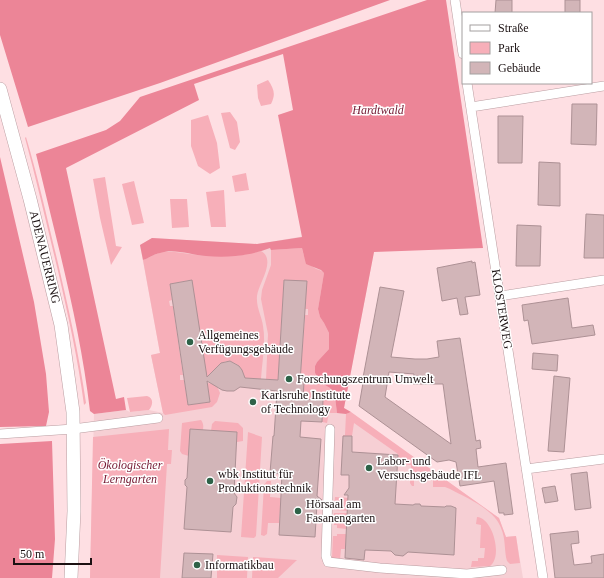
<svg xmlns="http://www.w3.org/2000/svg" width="604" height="578" viewBox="0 0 604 578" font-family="'Times New Roman',serif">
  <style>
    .built { fill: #f6cfd4 }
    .green { fill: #f7afb9 }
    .forest { fill: #ec8597 }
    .building { fill: #d2b5b8; stroke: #ad9195; fill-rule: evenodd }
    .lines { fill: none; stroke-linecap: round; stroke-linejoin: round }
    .street-casing { stroke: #ba9da1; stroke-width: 10 }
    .secondary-casing { stroke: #ba9da1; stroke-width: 14 }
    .street { stroke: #fff; stroke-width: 9 }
    .secondary { stroke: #fff; stroke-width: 13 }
    .poi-dot { fill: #2e6248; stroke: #fff; stroke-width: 1.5 }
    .labels { text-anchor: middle; stroke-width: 3; stroke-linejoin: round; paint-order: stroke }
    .park-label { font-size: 12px; font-style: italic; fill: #751a33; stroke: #fff }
    .street-label { font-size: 12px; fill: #1b1112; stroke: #fff }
    .poi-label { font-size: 12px; fill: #1b1112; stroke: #fff; text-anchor: start }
  </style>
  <rect width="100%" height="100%" fill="#fedfe3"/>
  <path class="built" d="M311,235L374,252L344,408L499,518L506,537L516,536L523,578H90L94,414L126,410L130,412L149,410L163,413L151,355L160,353L140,245L152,238L257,244Z"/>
  <path class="green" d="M268,80C274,89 276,94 271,104L261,106L258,98L257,85Z
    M230,112L237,122L240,142L235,150L230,148L221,113Z
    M208,115L217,143L220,168L210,174L198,166L191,146V120Z
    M26,137C38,177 47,218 57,259C68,306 79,354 86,403L84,405C78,359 68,315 58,271C47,226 37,182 25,138Z
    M246,173L249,190L235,192L232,176Z
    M105,177L116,246L122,247L111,265L100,218L93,179Z
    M134,181L144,223L132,225L122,184Z
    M224,190L226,227H211L206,192Z
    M170,199H187L189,227L172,228Z
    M302,248C303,254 306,263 312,266C316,270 320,269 324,273L318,309L320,317L324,323L329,333V349L317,362L315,366V373L320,382L330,388L335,397L337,413H329L327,423L322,422L323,400L300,399L304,382H300L305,315H308V309H305L284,280L278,380H266L268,334L261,299L262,290L271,265V250Z
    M261,251C277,260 258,284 257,296C256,308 262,316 263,326C266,343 262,362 261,379L244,378C243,369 239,364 229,361C219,362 216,367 213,376H206L191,280L170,284L172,300L169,301L170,306H173L183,375H180V380H184L188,405L210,402L207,383L216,384L220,393L217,402L212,407L165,415L163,413L151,355L160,353L143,260L161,252H175L205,256H225L241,255Z
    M147,396C154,398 153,405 149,410L130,412L127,398Z
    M351,412L499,518L506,537L516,536L520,563L510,564L507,561C504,551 506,539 501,528C495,510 467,498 450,489L445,487H433V480L414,479V486H412L410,483L411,465L398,464V454L354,423L352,436L344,437L343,435H345L346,414Z
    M201,420C209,430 194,447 189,456L182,454L180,451L182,423Z
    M215,421L238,423L243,428V441L237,442V432L211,431L212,424Z
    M169,429L168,450H172L171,464H167L160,578H90L93,437Z
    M248,432L262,437L256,536L254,538L241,537Z
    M267,481H271L270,497L281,498L279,523H268L267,534L264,536L261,535L264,485Z
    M335,497L395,501V505L348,511L334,510Z
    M334,513H347V529L337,528V525H334Z
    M477,517C493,518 503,557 490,566L471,567L472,561H478V558H484L485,548H480L481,525L476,524Z
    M337,534H346V549H341L340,560L333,559L332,558L333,536H337Z
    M217,555L248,557L247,578H217Z
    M253,557H254L297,560L278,578H252Z"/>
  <path class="forest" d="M0,0H390L160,83L28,127L0,35Z
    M427,0H446L483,248L374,252L344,408L351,412L346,414L337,413L335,397L330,388L320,382L315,373V366L317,362L329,349V333L324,323L320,317L318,309L324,273L321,270L306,264L302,248L271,250L270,248C250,256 227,258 206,256C191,255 174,248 160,253C154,254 149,258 143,260L140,245L152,238L257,244L302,237L278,115L293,110L283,54L194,84L199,100L66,168L116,399L124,397L126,410L94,414L90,411C80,324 56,239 36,154L106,130L120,121L140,97Z
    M0,157L34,302L46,374L49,412L46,426L0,427Z
    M52,441L55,539L52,578H0V444Z"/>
  <path class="building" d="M496,0H512V13H495Z
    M565,0H580V13H565Z
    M572,104H597L596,145L571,144Z
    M498,116H523L522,163H498Z
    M539,162L560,163V206L538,205Z
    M586,214L604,215V258H584Z
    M517,225L541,226L540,266H516Z
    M472,261V263L475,262L480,295L465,297L468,314L460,315L457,298L442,301L437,268Z
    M192,280L207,377L221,363L230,361L239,366L242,370L245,378L278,380L284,280L307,281L300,382H304L303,399L323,400L322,422L301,421L300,437L321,439L317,496L322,500L317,504L315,537L279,535L282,474L270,473L273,436H274L277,391L240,387L234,391H227L222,390L207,381L210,402L188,405L170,284Z
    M380,287L404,291L391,357L415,359H427L439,357L437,341L460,338L476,441L480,440L481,448L476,449L478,467L506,463L513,514L504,515V513H499L494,481L460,486L456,462L449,460L437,462L359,406L363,383H362ZM389,372L414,374L413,384H443L451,444L385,397Z
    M568,298L572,328L593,325L595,335L532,344L528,320L524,321L522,305Z
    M533,353L558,355L557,371L532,369Z
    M554,376L570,378L564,452L548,451Z
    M190,429L237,432L234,493L237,497L236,504L233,507L231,532L184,529L187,487L185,485V480L187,478Z
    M343,436H352V452L398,455L395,504L413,505L415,504H420L421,506L445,507L446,506H451L456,508L454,555L408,552L403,556L395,555L391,551L365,550L364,560L345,558L348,495H344L349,488V475H341Z
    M587,472L591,508L575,510L571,474Z
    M555,486L558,501L545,503L542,488Z
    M578,531L579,543L571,544L574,565L592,563L591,556L604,554V578H555L550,534Z
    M184,553L213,554L211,578H182Z"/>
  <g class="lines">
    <defs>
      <path id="street" d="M455,0L463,54
        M467,83L543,578
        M471,107L604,86
        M500,296L604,280
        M330,429L326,556L328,562L380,568L467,574L502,570
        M0,434L73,429L158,418
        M526,469L604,459"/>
      <path id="secondary" d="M0,89L30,199L61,325L73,412L74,511L71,578"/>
    </defs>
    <use href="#street" class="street-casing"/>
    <use href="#secondary" class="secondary-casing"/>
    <use href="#street" class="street"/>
    <use href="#secondary" class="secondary"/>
  </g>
  <g class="poi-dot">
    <circle cx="190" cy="342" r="4"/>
    <circle cx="289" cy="379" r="4"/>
    <circle cx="253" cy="402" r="4"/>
    <circle cx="369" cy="468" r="4"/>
    <circle cx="210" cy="481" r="4"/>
    <circle cx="298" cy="511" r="4"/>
    <circle cx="197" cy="565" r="4"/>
  </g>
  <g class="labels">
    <g class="park-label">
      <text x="378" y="114">Hardtwald</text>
      <text x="130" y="469">Ökologischer<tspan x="130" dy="14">Lerngarten</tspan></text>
    </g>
    <g class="street-label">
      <text transform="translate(45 257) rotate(76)" y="4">ADENAUERRING</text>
      <text transform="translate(502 309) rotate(81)" y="4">KLOSTERWEG</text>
    </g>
    <g class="poi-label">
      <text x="198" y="339">Allgemeines<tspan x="198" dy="14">Verfügungsgebäude</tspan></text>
      <text x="297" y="383">Forschungszentrum Umwelt</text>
      <text x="261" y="399">Karlsruhe Institute<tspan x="261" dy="14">of Technology</tspan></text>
      <text x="377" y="465">Labor- und<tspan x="377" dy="14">Versuchsgebäude IFL</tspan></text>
      <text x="218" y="478">wbk Institut für<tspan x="218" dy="14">Produktionstechnik</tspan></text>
      <text x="306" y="508">Hörsaal am<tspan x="306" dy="14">Fasanengarten</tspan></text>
      <text x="205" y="569">Informatikbau</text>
    </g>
  </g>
  <rect x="462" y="12" width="130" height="72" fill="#ffffff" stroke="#a4a0a0"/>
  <rect x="470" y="25" width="20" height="6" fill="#ffffff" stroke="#a4a0a0"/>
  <text x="498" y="32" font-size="12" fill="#1b1112">Straße</text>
  <rect x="470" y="42" width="20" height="12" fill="#f7afb9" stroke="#a4a0a0"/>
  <text x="498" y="52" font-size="12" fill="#1b1112">Park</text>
  <rect x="470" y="62" width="20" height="12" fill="#d2b5b8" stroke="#a4a0a0"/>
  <text x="498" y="72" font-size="12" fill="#1b1112">Gebäude</text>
  <path d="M14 558v6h77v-6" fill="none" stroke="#1b1112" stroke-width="2"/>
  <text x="20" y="558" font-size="12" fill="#1b1112" stroke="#ffffff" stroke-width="3" paint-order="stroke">50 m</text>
</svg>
